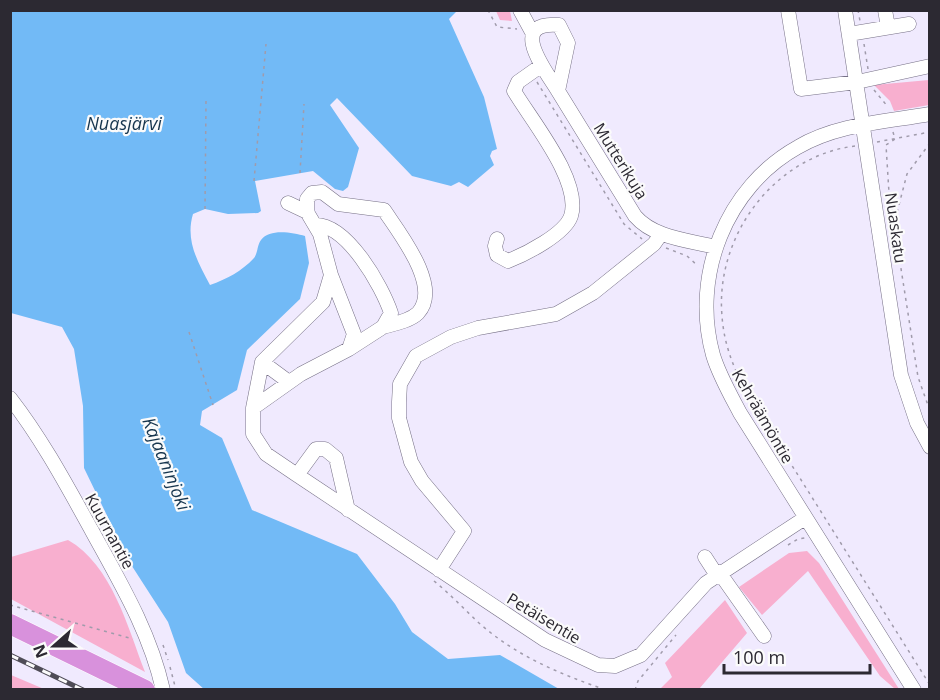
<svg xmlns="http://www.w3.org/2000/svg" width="940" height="700" viewBox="0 0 940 700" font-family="'Open Sans',sans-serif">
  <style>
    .green { fill: #f8afcf }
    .water { fill: #72baf6 }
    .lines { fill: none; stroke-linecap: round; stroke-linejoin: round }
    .minor-casing { stroke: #767086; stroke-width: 15 }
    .highway-casing { stroke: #fff; stroke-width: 21 }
    .path { stroke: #a09bab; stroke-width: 1.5; stroke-dasharray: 3 4.5; stroke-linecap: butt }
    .minor { stroke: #fff; stroke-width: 14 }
    .highway { stroke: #d891dc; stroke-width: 20 }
    .rail-casing { stroke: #4f4c57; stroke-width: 5 }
    .rail { stroke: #fbfbfb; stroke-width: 3; stroke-dasharray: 9; stroke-linecap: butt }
    .labels { text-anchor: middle; stroke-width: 4.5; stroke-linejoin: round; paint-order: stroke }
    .street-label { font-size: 16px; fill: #2c2932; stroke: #fbfbfb }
    .water-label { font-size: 18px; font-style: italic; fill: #16354e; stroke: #fbfbfb }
  </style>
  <rect width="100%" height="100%" fill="#f0eafe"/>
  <path class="green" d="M496,11H510L512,21L500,20Z
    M929,80V105L894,111L890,101L874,85Z
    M68,540C112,565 128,628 145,672L11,599V557Z
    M807,551L819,563L899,689H895L880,676L808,571L762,615L739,587L789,553Z
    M725,600L747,633L699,689H660L672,677L665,663Z
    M10,675H11L44,689H11Z"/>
  <path class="water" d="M10,11H457L449,19L484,97L497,149L492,151L490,156L494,165L468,187L459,182L451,186L412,176L337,98L330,105L359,148L348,187L343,191L335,189L313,171L255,181L261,211L258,213L228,214L205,209L193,214C185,241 198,262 210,285C227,279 242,271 254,258C258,253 257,245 261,240C270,228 293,233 305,236L309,263L300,299L247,350L237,390L202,411L200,425L222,438L252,510L357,554L395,604L412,632L448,659L500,655L559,689L205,690L186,673L168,622L130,563L84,468L83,406L74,349L62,327L11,313Z"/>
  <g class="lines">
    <defs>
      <path id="minor" d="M520,10L533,34
        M788,10L801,89L857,82L930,66
        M845,10L901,375L917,423L930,447
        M885,10L888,27
        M849,34L909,24
        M558,91C546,71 506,21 559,25L568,43L558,91L635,216C654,238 688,240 715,247
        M288,203L307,212L320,234L331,275L323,302L262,362L253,408V434L266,454L297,475
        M307,212V199L312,193L322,192L338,204L384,210C400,234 442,287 418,313C410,321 394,324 383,327
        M315,225C347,224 382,286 391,313L383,327L349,349
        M497,239L495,246L497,255L508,261C526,254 565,234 571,216C582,181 531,120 514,91L518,82L542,65
        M262,362L289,382
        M10,398C42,439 67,486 92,531C120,582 150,632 163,690
        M253,408L301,374L349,349L354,334L331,275
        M348,510L336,458L325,449H316L297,475L545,640L598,665L615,666L641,655L706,583L805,518
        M705,557L716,574
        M439,570L464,531L422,481L411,462L399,418V402L400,384L416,356L451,337L478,328L556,314L593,293L654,244L661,234
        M719,572L764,636
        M914,690L740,413C730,394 719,375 713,355C691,276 726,187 798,147C837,124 885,122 930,114"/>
      <path id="highway" d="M10,624L145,690"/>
    </defs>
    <use href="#minor" class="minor-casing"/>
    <use href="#highway" class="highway-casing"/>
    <path class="path" d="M488,10L497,27L517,29
      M858,10L860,21
      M864,44L868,69
      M537,82L624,224L642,239
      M874,90L888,107
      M893,132L895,139L886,145L889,193L894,221
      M877,142L930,132
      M930,143L907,174L894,224L918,377L930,411
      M855,146C774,156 715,236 722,316C724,345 734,369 747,394L930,685
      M300,173L304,104
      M254,181L266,44
      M205,209L206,101
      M666,248L687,256L698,266
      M189,332L213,405
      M788,545L798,539L805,538
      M434,581C450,594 464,609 479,623C516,656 560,674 606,690
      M10,605L133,639
      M163,645L168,660
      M170,667L176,690
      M635,690L638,681L676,635"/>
    <use href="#minor" class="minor"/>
    <use href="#highway" class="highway"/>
    <defs>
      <path id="rail" d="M10,655L83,690"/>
    </defs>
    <use href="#rail" class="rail-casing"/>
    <use href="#rail" class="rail"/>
  </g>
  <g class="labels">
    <g class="street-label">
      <text transform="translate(621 161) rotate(58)" y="6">Mutterikuja</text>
      <text transform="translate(896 228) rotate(82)" y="6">Nuaskatu</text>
      <text transform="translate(763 416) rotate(60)" y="6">Kehräämöntie</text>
      <text transform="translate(110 531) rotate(61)" y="6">Kuurnantie</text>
      <text transform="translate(544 618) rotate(31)" y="6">Petäisentie</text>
    </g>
    <g class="water-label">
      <text x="124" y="130">Nuasjärvi</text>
      <text transform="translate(166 464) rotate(68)" y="6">Kajaaninjoki</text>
    </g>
  </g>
  <rect width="940" height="700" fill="none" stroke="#2c2932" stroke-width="24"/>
  <g transform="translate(54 646) rotate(249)" stroke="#fbfbfb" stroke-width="4.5" paint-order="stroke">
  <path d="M0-4.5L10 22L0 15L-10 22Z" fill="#2c2932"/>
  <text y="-9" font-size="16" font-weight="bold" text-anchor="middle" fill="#2c2932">N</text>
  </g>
  <path d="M724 664v9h146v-9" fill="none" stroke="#2c2932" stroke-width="3"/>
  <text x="733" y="664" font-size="18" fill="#2c2932" stroke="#fbfbfb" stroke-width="4.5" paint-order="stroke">100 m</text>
</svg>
